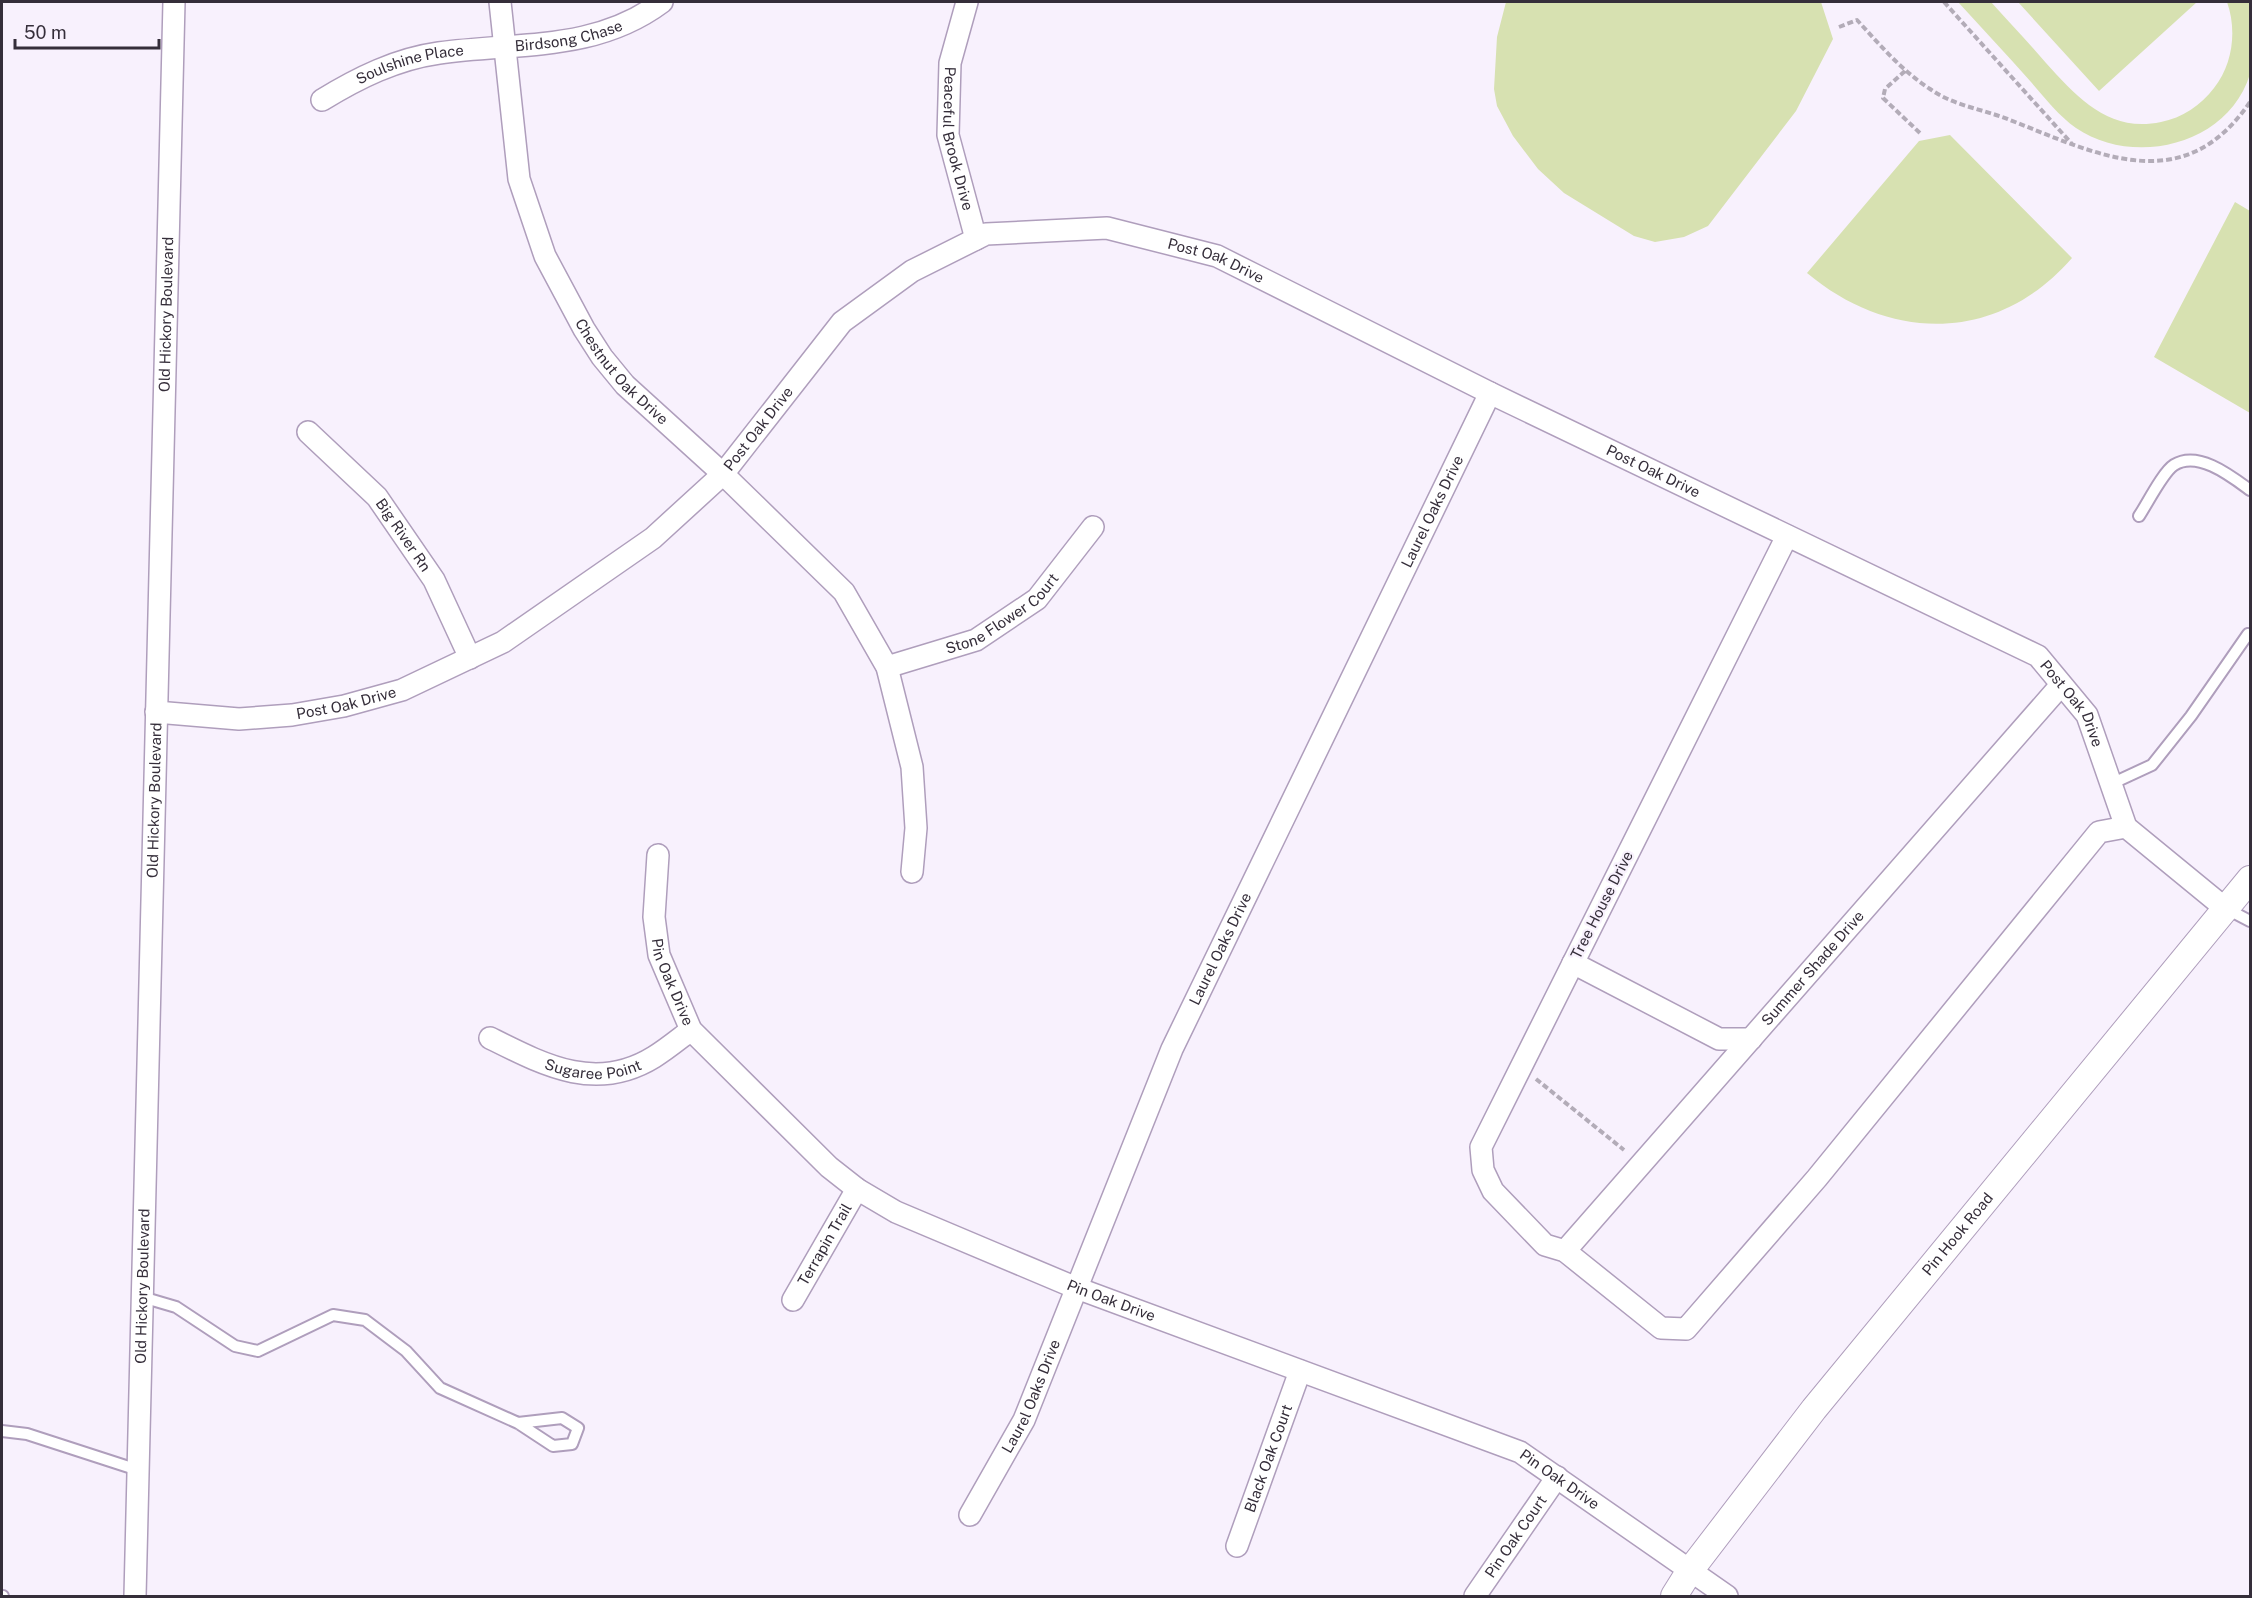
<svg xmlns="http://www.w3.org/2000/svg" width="2252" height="1598" viewBox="0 0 2252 1598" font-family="'Public Sans',sans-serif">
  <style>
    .green { fill: #d7e1b1 }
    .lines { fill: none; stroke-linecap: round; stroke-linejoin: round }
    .service-casing { stroke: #af9ebc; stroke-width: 14 }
    .minor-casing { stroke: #af9ebc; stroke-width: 24 }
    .tertiary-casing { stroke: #af9ebc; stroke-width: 28 }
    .path { stroke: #b3acb8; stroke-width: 4; stroke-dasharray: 6 3; stroke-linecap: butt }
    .service { stroke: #fff; stroke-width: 10 }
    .minor { stroke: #fff; stroke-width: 21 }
    .tertiary { stroke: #fff; stroke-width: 26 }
    .labels { text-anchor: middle; stroke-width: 4.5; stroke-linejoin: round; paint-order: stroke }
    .street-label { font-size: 15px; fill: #352e3a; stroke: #f8f1fd }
  </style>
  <rect width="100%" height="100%" fill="#f8f1fd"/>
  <path class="green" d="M1506,2H1821L1833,39L1796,111L1708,226L1684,237L1655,242L1634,236L1564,193L1538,169L1513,136L1497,106L1494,89L1497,37Z
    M1958,2H1991C2009,22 2028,42 2046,63C2078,98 2109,133 2161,122C2182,118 2201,105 2214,88C2233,64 2237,30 2227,2H2250C2251,21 2252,56 2250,74C2228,146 2133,167 2076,128C2059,116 2045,98 2031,82C2007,55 1982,28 1958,2Z
    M2018,2H2197L2099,91Z
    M1950,135L2072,258C1999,342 1892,344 1807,273L1919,141Z
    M2235,202L2250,211V413L2154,357Z"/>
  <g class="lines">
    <defs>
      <path id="service" d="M2139,516C2147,504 2163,472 2174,465C2198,450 2231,476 2250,490
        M2111,784L2152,765L2191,716L2248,634
        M2227,909L2250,921
        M142,1297L176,1307L235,1346L258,1351L333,1315L365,1320L406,1351L440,1388L518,1423L553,1446L572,1444L578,1428L562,1418L518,1423
        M2,1431L27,1434L138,1470
        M2,1596H3"/>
      <g id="minor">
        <path id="s1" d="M500,2L519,179L545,256L584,329L602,357L625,385L723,474L844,592L887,667L912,767L916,828L912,872"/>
        <path id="s2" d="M967,2L950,63L948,135L976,239"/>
        <path id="s3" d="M322,100C358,78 396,59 439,53C519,42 595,52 662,2"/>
        <path id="s4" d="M308,432L377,497L434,580L470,658"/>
        <path d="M1787,536L1481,1147L1483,1170L1493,1191L1545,1245L1565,1251L1661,1328L1686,1329L1817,1178L2099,832L2126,827"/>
        <path id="s5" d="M887,667L976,640L1037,599L1093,527"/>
        <path id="s6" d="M156,712L239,719L292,715L344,706L402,690L503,642L653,538L723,474L842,322L912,271L986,234L1107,228L1217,256L1490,393L2038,656L2087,715L2126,827L2226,909"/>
        <path id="s7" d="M658,855L654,917L659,955L691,1030L829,1167L857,1189L896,1212L1074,1287L1520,1452L1727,1596"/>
        <path d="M1573,963L1719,1039H1751"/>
        <path id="s8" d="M490,1038C544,1065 596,1093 654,1057C667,1049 679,1039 691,1030"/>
        <path id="s9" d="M1565,1251L2061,685"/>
        <path id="s10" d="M793,1300L857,1189"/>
        <path id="s11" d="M970,1515L1024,1420L1172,1049L1490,393"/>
        <path id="s12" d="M1237,1546L1300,1371"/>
        <path id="s13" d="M135,1596L174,2"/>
        <path id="s14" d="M1475,1596L1557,1477"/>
      </g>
      <g id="tertiary">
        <path id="s15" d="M1674,1596L1689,1572L1814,1409L2250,879"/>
      </g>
    </defs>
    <use href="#service" class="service-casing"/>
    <use href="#minor" class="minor-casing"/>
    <use href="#tertiary" class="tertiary-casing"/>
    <path class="path" d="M1944,2L2072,144
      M1839,27L1857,20C1880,45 1901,70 1930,89C1954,106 1983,109 2010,120C2097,154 2183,200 2250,102
      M1905,71L1885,89L1883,98L1922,135
      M1536,1079L1624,1150"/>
    <use href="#service" class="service"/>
    <use href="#minor" class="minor"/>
    <use href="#tertiary" class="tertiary"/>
  </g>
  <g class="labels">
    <g class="street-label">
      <text dy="5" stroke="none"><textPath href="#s3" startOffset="258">Birdsong Chase</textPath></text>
      <text dy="5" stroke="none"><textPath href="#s3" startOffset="96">Soulshine Place</textPath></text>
      <text dy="5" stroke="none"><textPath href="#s2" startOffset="140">Peaceful Brook Drive</textPath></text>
      <text dy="5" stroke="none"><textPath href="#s6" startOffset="1236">Post Oak Drive</textPath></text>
      <text dy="5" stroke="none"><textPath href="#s13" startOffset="1282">Old Hickory Boulevard</textPath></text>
      <text dy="5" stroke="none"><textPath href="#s1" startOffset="399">Chestnut Oak Drive</textPath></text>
      <text dy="5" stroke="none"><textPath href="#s6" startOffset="696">Post Oak Drive</textPath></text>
      <text dy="5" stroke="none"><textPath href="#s6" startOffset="1722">Post Oak Drive</textPath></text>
      <text dy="5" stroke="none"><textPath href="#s11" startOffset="1106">Laurel Oaks Drive</textPath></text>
      <text dy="5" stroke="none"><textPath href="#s4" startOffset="141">Big River Rn</textPath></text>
      <text dy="5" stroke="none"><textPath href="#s5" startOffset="129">Stone Flower Court</textPath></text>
      <text dy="5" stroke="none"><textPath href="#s6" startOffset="192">Post Oak Drive</textPath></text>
      <text dy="5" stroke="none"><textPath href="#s6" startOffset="2208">Post Oak Drive</textPath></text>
      <text dy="5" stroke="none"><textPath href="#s13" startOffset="796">Old Hickory Boulevard</textPath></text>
      <text transform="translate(1602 905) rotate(-63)" y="5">Tree House Drive</text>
      <text dy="5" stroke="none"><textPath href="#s11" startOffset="620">Laurel Oaks Drive</textPath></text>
      <text dy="5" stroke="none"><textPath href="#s9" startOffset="376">Summer Shade Drive</textPath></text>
      <text dy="5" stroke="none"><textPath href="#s7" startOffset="130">Pin Oak Drive</textPath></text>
      <text dy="5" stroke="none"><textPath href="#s8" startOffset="110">Sugaree Point</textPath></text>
      <text dy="5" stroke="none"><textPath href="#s15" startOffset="460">Pin Hook Road</textPath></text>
      <text dy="5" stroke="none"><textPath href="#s10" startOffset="64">Terrapin Trail</textPath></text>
      <text dy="5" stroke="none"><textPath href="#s13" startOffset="310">Old Hickory Boulevard</textPath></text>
      <text dy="5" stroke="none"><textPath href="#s7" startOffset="690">Pin Oak Drive</textPath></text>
      <text dy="5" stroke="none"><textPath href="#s11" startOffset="134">Laurel Oaks Drive</textPath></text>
      <text dy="5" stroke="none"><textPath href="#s12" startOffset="93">Black Oak Court</textPath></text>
      <text dy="5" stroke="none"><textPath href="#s7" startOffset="1174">Pin Oak Drive</textPath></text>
      <text dy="5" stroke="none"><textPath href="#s14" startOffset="72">Pin Oak Court</textPath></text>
    </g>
  </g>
  <rect width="2252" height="1598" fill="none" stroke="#352e3a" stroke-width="6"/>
  <path d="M15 39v9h144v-9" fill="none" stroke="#352e3a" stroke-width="3"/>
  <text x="24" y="39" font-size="18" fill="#352e3a" stroke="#f8f1fd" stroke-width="4.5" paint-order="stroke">50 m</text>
</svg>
